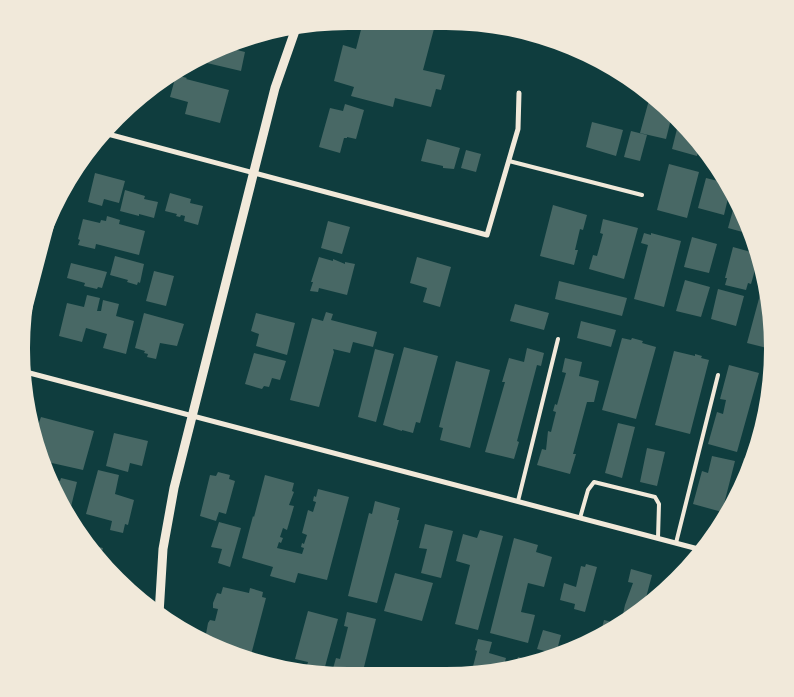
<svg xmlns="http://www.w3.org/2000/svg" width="794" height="697" viewBox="0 0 794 697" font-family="'Asap Condensed',sans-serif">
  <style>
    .building { fill: #486865 }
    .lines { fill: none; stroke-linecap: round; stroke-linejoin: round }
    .service { stroke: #f1e9da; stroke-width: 4 }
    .minor { stroke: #f1e9da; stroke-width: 5 }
    .tertiary { stroke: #f1e9da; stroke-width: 9 }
  </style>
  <rect width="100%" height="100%" fill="#0f3d3e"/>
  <path class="building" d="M363,22L435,25L423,70L445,75L441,90L436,89L431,107L395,98L393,107L351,96L354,87L334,81L343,45L356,49Z
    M225,47L245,52L241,71L207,63L209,53Z
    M176,75L187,78L186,79L229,90L220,123L185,114L188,102L170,97Z
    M649,100L671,119L666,139L640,133Z
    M345,104L364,110L356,139L347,137V138H344L340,153L319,147L330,108L343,111Z
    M592,122L623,130L616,156L586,147Z
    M678,125L700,145L697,156L672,149Z
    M631,131L647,135L640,161L624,157Z
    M427,139L460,148L454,169L443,168V166L421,161Z
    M466,150L481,154L476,172L461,168Z
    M669,164L699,172L687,218L657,210Z
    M95,173L125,181L119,203L104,199L102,206L88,202Z
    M706,178L726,183L730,190L724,215L698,208Z
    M125,190L145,196L144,199L158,202L154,218L139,214V216L120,211Z
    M170,193L191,199L190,203L203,206L198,225L184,221L185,216L181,215L180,217L176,216L177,214L165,211Z
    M736,199L739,204L750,234L728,228Z
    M553,205L587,215L583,230L580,229L575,250H578L574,265L540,256Z
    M107,216L120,220L119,224L145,231L139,255L96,244L95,249L78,245L80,240L78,239L83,219L100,223L101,220L106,221Z
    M603,219L638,228L624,279L589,269L593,255L597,256L603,234L600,233Z
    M328,221L350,227L342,254L321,248Z
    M644,233L651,235V233L681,241L664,307L634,299L648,245L641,243Z
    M692,237L717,244L709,273L684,267Z
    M733,247L758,254L759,256L751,284L748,283L746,290L725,285L727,278H725Z
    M115,256L144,264L140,283L138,282L137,285L127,282L128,280L110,275Z
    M319,257L333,261V259L345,264V262L355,264L347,295L319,288L318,292L310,291L313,282H311Z
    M417,257L451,267L440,307L423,302L427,288L410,283Z
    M71,263L107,272L102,288L98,287L97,289L84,286L85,283L67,278Z
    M154,271L174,276L166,306L146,301Z
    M685,280L710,287L701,317L676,311Z
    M764,280L772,327L771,349L747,343Z
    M559,281L627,298L622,316L555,299Z
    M718,289L744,296L736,326L711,319Z
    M87,295L100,298L97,311H101L103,300L119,304L116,316L134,321L126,354L103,348L107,334L86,328L82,342L59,336L67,303L84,307Z
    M515,304L549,313L544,330L510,321Z
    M326,312L333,314L331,320L377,332L373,347L353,342L350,353L333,349L334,352L319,407L290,400L312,318L323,321Z
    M144,313L184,324L177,346L160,343L156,359L147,357L148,354L144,353L145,351L135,348Z
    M256,313L295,323L287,355L256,346L259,334L251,331Z
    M581,321L616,330L611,347L577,338Z
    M622,338L631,340L632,338L643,341L642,343L656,347L636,419L602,410Z
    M404,347L438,356L420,423L416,422L413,433L402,430V431L383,425Z
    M527,348L544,353L541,366L537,365L517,441L519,442L514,459L485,452L505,382H502L509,358L524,362Z
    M375,349L394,354L376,422L358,417Z
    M674,351L695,356V354L702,356L701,358L709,360L690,434L655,425Z
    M254,353L286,361L280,380L272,378L269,387L264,386L262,389L245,384Z
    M565,358L582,362L579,376L599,381L594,402H587L573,454H576L570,474L537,465L542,449L546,450L548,431L551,432L556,412L553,411L555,404L557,405L566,373L562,372Z
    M456,361L490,370L470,448L440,440L443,428L439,427Z
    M729,365L759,373L737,452L708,444L717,412L723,414L726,400L720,399Z
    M41,417L94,431L83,470L43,461L34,437Z
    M618,423L635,427L622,478L605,473Z
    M114,433L148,441L142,466L130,463L128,472L106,466Z
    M647,448L665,452L657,486L640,482Z
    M712,456L735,461L722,512L693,504L702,471L708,473Z
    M744,458L752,460L733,503L732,502Z
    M98,470L119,475L115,494L134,500L128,525L125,524L123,533L110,530L112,521L86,514Z
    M218,472L230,475L229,479L235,481L226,514L219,512L216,521L200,516L210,475L216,476Z
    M48,474L53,476L52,479L60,481L61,478L77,482L69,515L55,493Z
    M265,475L294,483L292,491L294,492L289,505L294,506L287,530L283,528L280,537L283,538L281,543L279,542L277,548L302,554L304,548L301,547L302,543L304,544L307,535L302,533L308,510L313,512L316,502L313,501L314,496L316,497L318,489L349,497L327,580L298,573L295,583L270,576L273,567L242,558L253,516L254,517Z
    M375,501L400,508L397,520H399L377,603L348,596L369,513L372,514Z
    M219,522L241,528L230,567L218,563L222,549L211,547Z
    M425,524L453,531L441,578L421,573L427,549L419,548Z
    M480,530L503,536L478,630L455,624L470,565L456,561L463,534L477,538Z
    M514,538L538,545L536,552L552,557L544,587L528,583L521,612L535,615L528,643L490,633Z
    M89,545L103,548L100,560Z
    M586,564L597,567L585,612L574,609L575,604L560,600L564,583L576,587L581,566L585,567Z
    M631,569L652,575L643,609L621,623L625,605L633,583L628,582Z
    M395,573L433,583L422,621L384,611Z
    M223,587L249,593L250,588L263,592L262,597L266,598L251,655L209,644L211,636L206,634L208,623L210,620L215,621L218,609L213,608V603L217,593L221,594Z
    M308,611L338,619L323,674L306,669L308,662L295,659Z
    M347,612L376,619L362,675H336L337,673L332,672L336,658L340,659L348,627L344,626Z
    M604,620L619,624L600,636Z
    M543,630L561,635L556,654L537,649Z
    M478,639L492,642L489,653L506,658L503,669L471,674L477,651L475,650Z
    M518,657L537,662L515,667Z"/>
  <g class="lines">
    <path class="service" d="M509,161L642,195
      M518,501L558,339
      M580,518L588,490L594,482L655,497L659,504L658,538
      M676,543L718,375"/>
    <path class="minor" d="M104,133L487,235L518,129L519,93
      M24,331L57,205
      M22,371L702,550"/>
    <path class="tertiary" d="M159,614L163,549L174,488L275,88L296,28"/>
  </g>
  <path d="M0 0H794V697H0ZM348 30H446A318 318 0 0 1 764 348V349A318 318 0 0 1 446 667H348A318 318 0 0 1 30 349V348A318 318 0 0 1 348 30Z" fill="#f1e9da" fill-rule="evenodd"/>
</svg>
